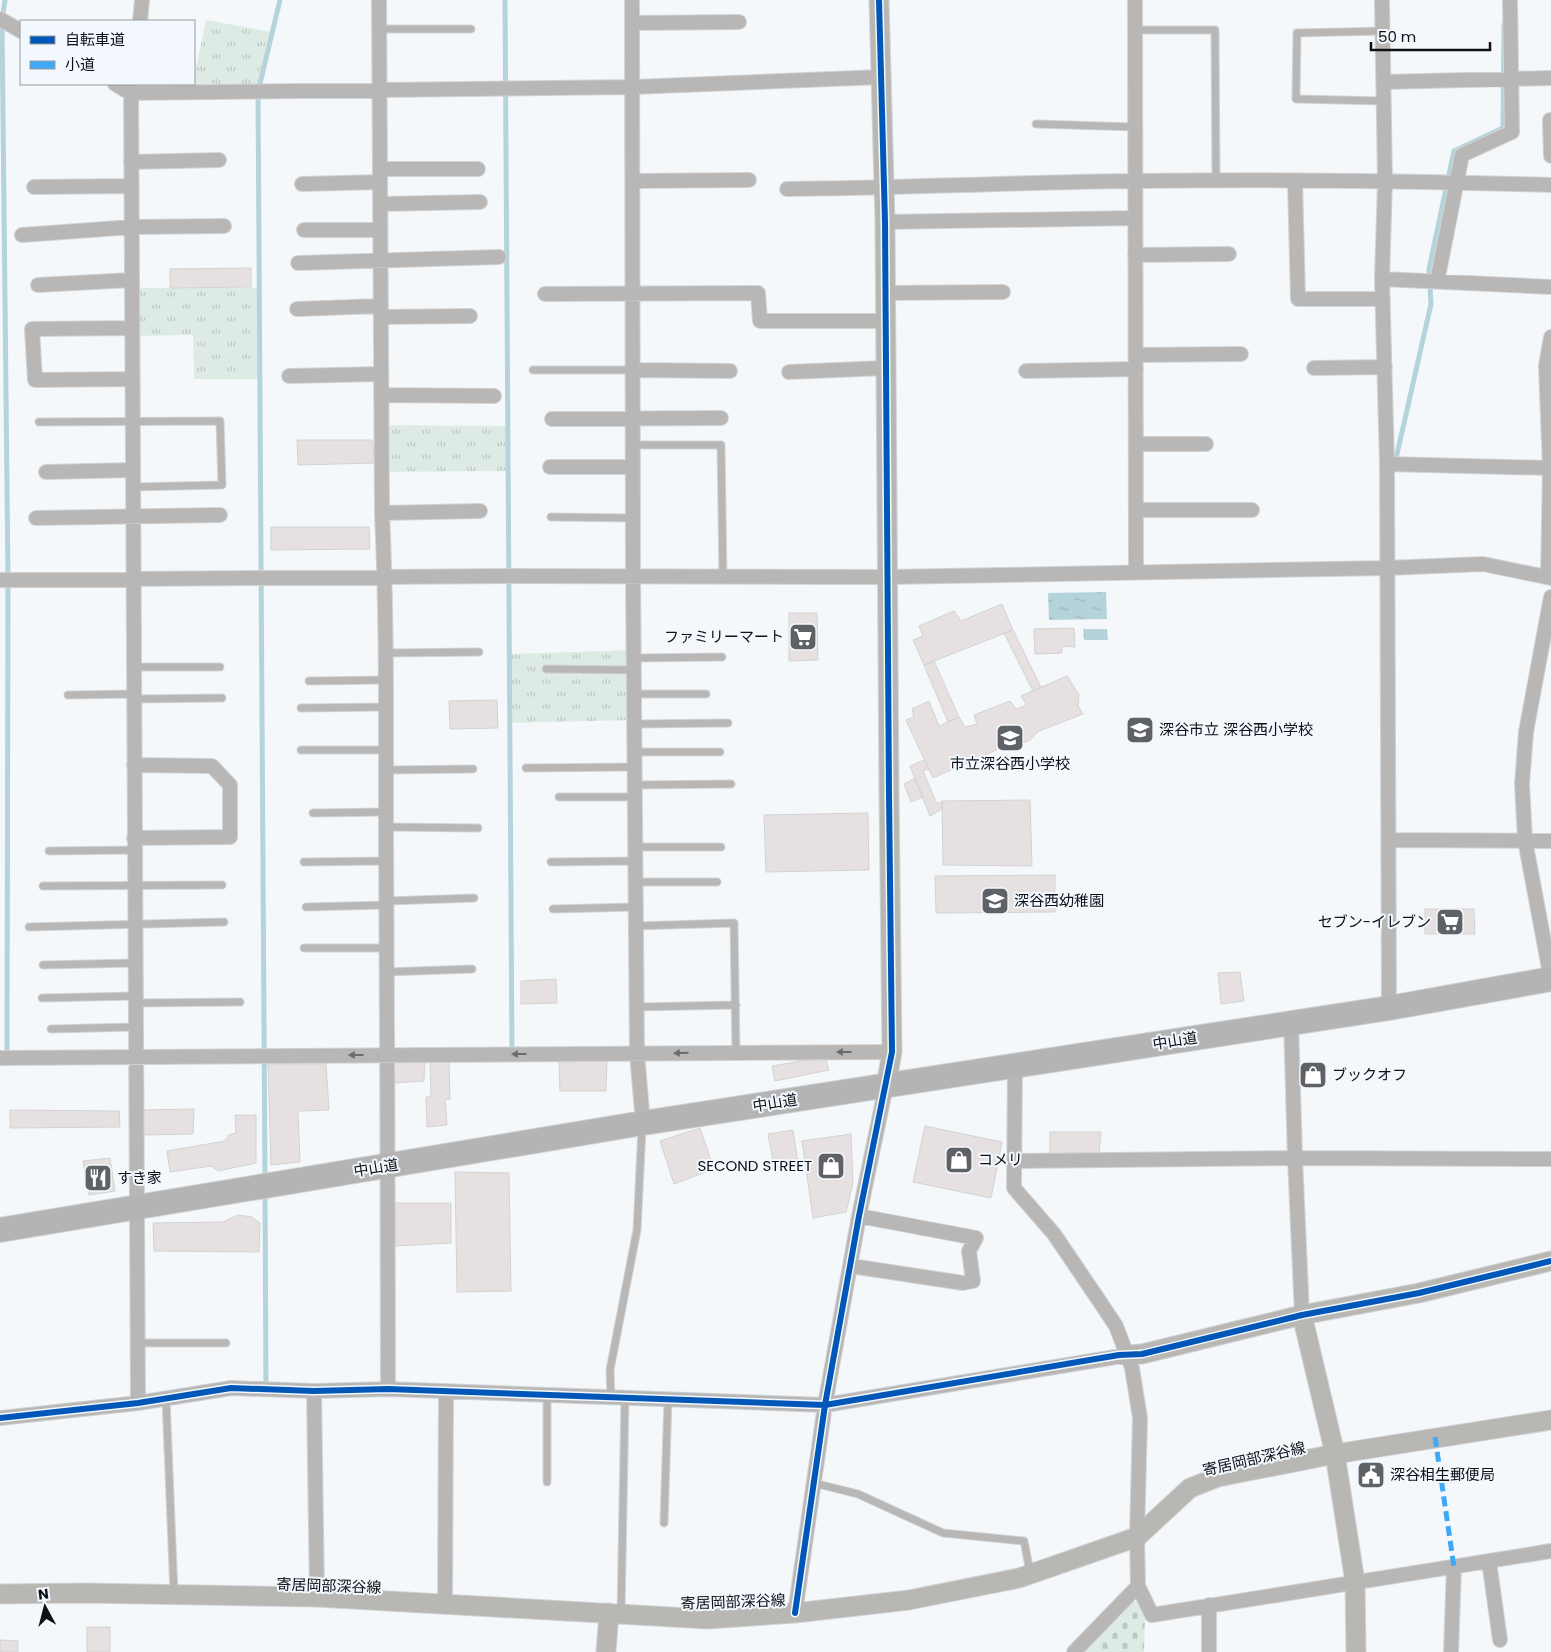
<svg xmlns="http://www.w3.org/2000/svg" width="1551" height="1652" viewBox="0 0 1551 1652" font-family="Poppins,'Noto Sans JP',sans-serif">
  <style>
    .grass { fill: url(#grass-tufts) }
    .cemetery { fill: url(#cemetery-stones) }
    .water { fill: url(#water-ripples) }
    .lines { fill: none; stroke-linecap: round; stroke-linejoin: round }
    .stream { stroke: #b5d3db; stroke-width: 5 }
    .building { fill: #e6e1e0; stroke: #d3d2d2 }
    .lane-casing { stroke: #d1d3d5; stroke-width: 9 }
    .street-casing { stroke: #d1d3d5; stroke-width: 16 }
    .secondary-casing { stroke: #d1d3d5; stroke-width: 21 }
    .highway-casing { stroke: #d1d3d5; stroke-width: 26 }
    .lane { stroke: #b9b7b5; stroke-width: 7 }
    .street { stroke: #b9b7b5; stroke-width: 14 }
    .secondary { stroke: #b8b7b4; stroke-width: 19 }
    .highway { stroke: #b5b4b4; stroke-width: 24 }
    .quiet { stroke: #3fa9f5; stroke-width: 5; stroke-dasharray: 10 5; stroke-linecap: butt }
    .cycleway-casing { stroke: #f2f8fe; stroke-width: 9 }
    .cycleway { stroke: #0057b8; stroke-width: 6 }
    .oneway { fill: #6c6c6d }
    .labels { text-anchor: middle; stroke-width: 4; stroke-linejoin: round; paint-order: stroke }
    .poi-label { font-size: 15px; fill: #0d1014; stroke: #f2f8fe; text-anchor: start }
    .street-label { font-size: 15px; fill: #0d1014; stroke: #f2f8fe }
  </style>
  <defs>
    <pattern id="grass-tufts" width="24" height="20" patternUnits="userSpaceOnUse" patternTransform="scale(1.25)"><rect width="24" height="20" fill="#deebe4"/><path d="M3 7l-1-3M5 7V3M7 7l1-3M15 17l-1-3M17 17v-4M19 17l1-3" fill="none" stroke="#bdc8c3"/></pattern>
    <pattern id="cemetery-stones" width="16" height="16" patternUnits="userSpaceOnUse" patternTransform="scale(1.25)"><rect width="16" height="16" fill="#deebe4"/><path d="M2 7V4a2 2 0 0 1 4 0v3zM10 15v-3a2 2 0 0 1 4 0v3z" fill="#bdc8c3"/></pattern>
    <pattern id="water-ripples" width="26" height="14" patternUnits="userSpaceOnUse" patternTransform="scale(1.25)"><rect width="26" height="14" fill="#b5d3db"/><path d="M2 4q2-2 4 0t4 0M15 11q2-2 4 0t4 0" fill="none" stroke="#9ab4bb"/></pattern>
  </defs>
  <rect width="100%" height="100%" fill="#f5f8fb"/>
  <path class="grass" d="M206,20L272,32L258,92L130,93L131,84H194V64H197Z
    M131,288H259L260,379H194L193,335L132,336Z
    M381,425L507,426L508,471L381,472Z
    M633,650L634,720L510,723L509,654Z"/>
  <path class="cemetery" d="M1132,1602L1143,1603L1145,1616L1144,1652H1081Z"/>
  <path class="water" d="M1106,592L1107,619L1049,620L1048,593Z
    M1083,629H1107L1108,640H1084Z"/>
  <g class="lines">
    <path class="stream" d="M5,0L2,20L8,580L7,1057
      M505,0L512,1054
      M1395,463L1431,304L1429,269L1454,151L1503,128L1504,24
      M265,1179L258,92L280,0
      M265,1192L266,1389"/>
  </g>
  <path class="building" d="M251,268V287L170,288V269Z
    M297,440H372L375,463L298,465Z
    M271,527H369L370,549L271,550Z
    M1002,604L1013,630L924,665L913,640L923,636L919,626L954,611L961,621Z
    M789,613H817L818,660L789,661Z
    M1074,628L1075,647L1062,646V653L1035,654L1034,629Z
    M1013,630L1041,687L1033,691L1004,633Z
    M934,661L959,717L948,722L924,665Z
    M1067,676L1079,695L1078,706L1083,714L1039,731L1030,740L1019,745L1005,746L933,778L906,720L914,717L912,709L929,701L939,726L959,717L965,727L977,724L974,715L1010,701L1016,709L1027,705L1021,696Z
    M497,700L498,728L450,729L449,701Z
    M924,760L929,769L923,771L937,804L942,801V809L930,816L910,766Z
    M915,778L923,797L911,802L904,784Z
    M1030,800L1032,866L943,865L942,801Z
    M868,813L869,870L766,872L764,815Z
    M1055,875V912L936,913L935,876Z
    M1425,909H1474L1475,934H1425Z
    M1240,972L1244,1001L1221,1004L1218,973Z
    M556,979L557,1003L521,1004V981Z
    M825,1057L829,1070L775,1081L772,1066Z
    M394,1061L425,1062L424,1081L394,1083Z
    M607,1061L606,1091H560L559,1062Z
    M430,1062H449L450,1099L445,1100L447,1125L427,1127L426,1097H431Z
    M268,1064H326L329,1110L298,1111L300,1162L271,1165Z
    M194,1109L193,1134L143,1135L142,1110Z
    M10,1110L119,1111L120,1127L10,1128Z
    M235,1115H256V1163L218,1171L211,1166L170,1172L167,1151L225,1141L229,1135L236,1133Z
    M925,1126L1002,1142L991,1198L913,1182Z
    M700,1128L714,1169L674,1184L660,1141Z
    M793,1130L798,1163L774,1168L768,1134Z
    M1050,1132H1101L1099,1154L1050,1155Z
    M851,1134L853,1183L846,1212L813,1218L802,1141Z
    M110,1158L115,1191L89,1195L83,1161Z
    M455,1172L509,1173L511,1291L457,1292Z
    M395,1203H451V1243L396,1246Z
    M238,1215L252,1217L260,1223L259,1252L154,1251L153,1223L223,1222Z
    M87,1627H110V1652H87Z
    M0,1640L18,1641V1652H0Z"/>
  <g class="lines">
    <defs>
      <path id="lane" d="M379,29H471
        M1135,30H1215L1216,181
        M1383,31L1297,33L1296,99L1384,101
        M1036,124L1135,127
        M533,370H633
        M39,422L220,421L222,485L133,487
        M633,445H721L723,577
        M551,517L633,518
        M385,653L479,652
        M634,658L722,657
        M134,667H220
        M546,669L634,670
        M309,681L386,680
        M634,694H706
        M68,695L134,694
        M134,699L222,698
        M301,708L386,707
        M634,724L728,723
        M301,750H386
        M634,752H720
        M526,768L634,767
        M386,770L473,769
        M635,785L731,784
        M559,797H635
        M313,813L386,812
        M386,827L478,828
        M635,847H721
        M49,851L135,850
        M304,862L387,861
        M551,862L635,861
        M636,882H717
        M43,886L222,885
        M387,901L474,898
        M306,907L387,905
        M553,909L636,907
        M636,926L734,923L736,1052
        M29,927L224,922
        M304,948H387
        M43,965L135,963
        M387,972L472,969
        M42,998L135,996
        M135,1003L240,1002
        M637,1007L736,1005
        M51,1029L135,1027
        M138,1343H226
        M547,1395V1482
        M611,1397L610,1370L637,1230L642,1128
        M166,1399L174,1593
        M814,1483L858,1494L943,1533L1024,1541L1030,1572
        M664,1523L668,1399
        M621,1613L625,1398"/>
      <path id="street" d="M379,0L382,513C387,619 386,724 386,830C388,1016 387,1203 388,1389
        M632,0L633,577L637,1054L643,1123
        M1135,0L1136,572
        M1382,0L1385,181L1382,279L1387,464L1389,1008
        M0,19L21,31
        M140,21L142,0
        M632,23L739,22
        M1384,82L1551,78
        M115,84L130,93L633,87L882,77
        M131,84L138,1403
        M1550,120L1551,156
        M131,162L219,160
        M380,169H478
        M633,181L749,180
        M1295,181L1298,299H1383
        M302,184L380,182
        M34,187L131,186
        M787,189C903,188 1020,182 1136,181C1275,179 1413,181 1551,185
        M380,204L480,202
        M885,222L1135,218
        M304,230H380
        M22,235L132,227L224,226
        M1135,255L1229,254
        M298,263L499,257
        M1382,279L1551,287
        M1437,282L1462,155L1512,132L1510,0
        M38,285L131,280
        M885,293L1003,292
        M545,294L758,293L760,321H885
        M297,309L380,306
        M381,317L470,316
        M132,328L32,329L35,380L132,379
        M1136,355L1241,354
        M1314,368L1385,367
        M633,370L730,371
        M1026,371L1136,369
        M789,372L885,368
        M289,376L381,374
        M381,395L494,396
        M552,419L721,418
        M1136,444H1206
        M1387,464L1551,468
        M550,467H633
        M46,472L133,470
        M1136,510H1252
        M382,513L480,511
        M36,518L220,515
        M1548,577L1550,468L1546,366L1551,337
        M0,580L508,576L887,577L1387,568L1483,564L1551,578
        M1551,597L1526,732L1522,784L1525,840L1551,979
        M134,765L212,766L230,785V837L134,838
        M1389,840L1551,841
        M1291,1022L1295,1158L1302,1315
        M0,1058L892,1052
        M1015,1066L1014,1188L1054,1234L1098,1299L1116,1326L1132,1368L1140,1418L1137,1537L1138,1586L1074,1652
        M1015,1161L1295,1158L1551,1159
        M851,1266L963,1283L973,1281L969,1251L976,1238L859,1216
        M314,1391L317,1597
        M0,1418L138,1403L231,1388L314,1391L388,1389L825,1405L1128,1355
        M1489,1561L1500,1640
        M1138,1586L1152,1615L1551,1551
        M445,1604L446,1391
        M795,1613L825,1405L859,1216L886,1086
        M1209,1652V1605
        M1451,1652L1454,1567"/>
      <path id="secondary" d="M879,0L885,222L889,794L892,1052L886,1086
        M1302,1315L1335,1454L1355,1582L1356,1652
        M1128,1355L1142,1354L1302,1315L1419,1293L1551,1261
        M0,1594L84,1593L317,1597L707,1619L795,1613L909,1600L1019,1578L1137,1537L1190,1488L1218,1477L1335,1454L1551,1420
        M606,1652L609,1613"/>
      <path id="highway" d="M0,1230L643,1123L1389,1008L1551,979"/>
    </defs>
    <use href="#lane" class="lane-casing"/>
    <use href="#street" class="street-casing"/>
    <use href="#secondary" class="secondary-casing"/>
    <use href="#highway" class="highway-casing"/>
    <use href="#lane" class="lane"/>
    <use href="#street" class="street"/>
    <use href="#secondary" class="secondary"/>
    <use href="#highway" class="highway"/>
    <path class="quiet" d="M1435,1437L1454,1567"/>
    <defs>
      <path id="cycleway" d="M0,1418L138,1403L231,1388L314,1391L388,1389L825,1405L1119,1355L1142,1354L1302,1315L1419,1293L1551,1261
        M795,1613L825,1405L859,1216L892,1052L889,794L885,222L879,0"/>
    </defs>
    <use href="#cycleway" class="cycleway-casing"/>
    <use href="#cycleway" class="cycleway"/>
  </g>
  <defs><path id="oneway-solid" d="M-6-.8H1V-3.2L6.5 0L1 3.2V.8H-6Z" transform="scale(1.25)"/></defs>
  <g class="oneway">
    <use href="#oneway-solid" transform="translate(844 1052) rotate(180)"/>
    <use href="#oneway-solid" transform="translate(681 1053) rotate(179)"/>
    <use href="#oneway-solid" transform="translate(519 1054) rotate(180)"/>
    <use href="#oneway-solid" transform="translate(356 1055) rotate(180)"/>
  </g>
  <defs>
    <symbol id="supermarket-square" viewBox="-11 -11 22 22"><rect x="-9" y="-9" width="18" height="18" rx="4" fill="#5e6165" stroke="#f2f8fe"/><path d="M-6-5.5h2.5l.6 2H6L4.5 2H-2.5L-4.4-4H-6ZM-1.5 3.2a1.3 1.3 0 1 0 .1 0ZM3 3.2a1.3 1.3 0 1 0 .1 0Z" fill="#fff"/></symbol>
    <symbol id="school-square" viewBox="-11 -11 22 22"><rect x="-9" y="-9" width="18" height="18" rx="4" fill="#5e6165" stroke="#f2f8fe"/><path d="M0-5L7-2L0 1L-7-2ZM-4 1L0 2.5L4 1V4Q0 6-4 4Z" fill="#fff"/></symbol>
    <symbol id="shop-square" viewBox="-11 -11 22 22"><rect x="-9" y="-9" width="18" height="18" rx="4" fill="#5e6165" stroke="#f2f8fe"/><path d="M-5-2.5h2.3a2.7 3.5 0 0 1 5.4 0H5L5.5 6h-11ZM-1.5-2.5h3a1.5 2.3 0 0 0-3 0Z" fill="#fff"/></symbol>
    <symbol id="restaurant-square" viewBox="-11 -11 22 22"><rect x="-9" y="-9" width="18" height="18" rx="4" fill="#5e6165" stroke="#f2f8fe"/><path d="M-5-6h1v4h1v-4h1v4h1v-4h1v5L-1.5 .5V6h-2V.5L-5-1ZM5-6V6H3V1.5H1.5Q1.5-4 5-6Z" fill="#fff"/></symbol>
    <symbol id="civic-square" viewBox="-11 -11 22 22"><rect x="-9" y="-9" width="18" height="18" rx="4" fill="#5e6165" stroke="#f2f8fe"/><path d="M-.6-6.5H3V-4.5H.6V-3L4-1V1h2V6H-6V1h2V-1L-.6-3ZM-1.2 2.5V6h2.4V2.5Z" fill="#fff"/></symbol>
  </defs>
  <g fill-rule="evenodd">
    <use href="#supermarket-square" x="787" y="621" width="32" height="32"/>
    <use href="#school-square" x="1124" y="714" width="32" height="32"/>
    <use href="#school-square" x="994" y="722" width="32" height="32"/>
    <use href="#school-square" x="979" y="885" width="32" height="32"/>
    <use href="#supermarket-square" x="1434" y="906" width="32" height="32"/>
    <use href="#shop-square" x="1297" y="1059" width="32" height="32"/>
    <use href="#shop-square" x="943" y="1144" width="32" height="32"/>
    <use href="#shop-square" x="815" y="1150" width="32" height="32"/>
    <use href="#restaurant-square" x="82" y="1162" width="32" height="32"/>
    <use href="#civic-square" x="1355" y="1459" width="32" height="32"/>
  </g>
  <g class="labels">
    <g class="poi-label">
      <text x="784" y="642" text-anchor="end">ファミリーマート</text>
      <text x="1159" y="735">深谷市立 深谷西小学校</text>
      <text x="1010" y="769" text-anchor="middle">市立深谷西小学校</text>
      <text x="1014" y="906">深谷西幼稚園</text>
      <text x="1431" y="927" text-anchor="end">セブン-イレブン</text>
      <text x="1332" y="1080">ブックオフ</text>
      <text x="978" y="1165">コメリ</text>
      <text x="812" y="1171" text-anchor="end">SECOND STREET</text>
      <text x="117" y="1183">すき家</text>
      <text x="1390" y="1480">深谷相生郵便局</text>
    </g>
    <g class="street-label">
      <text transform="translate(1175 1041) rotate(-9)" y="5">中山道</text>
      <text transform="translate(775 1103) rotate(-9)" y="5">中山道</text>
      <text transform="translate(376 1168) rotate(-9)" y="5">中山道</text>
      <text transform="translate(1254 1459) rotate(-13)" y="5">寄居岡部深谷線</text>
      <text transform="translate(329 1586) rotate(2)" y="5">寄居岡部深谷線</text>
      <text transform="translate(733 1602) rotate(-2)" y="5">寄居岡部深谷線</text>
    </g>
  </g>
  <rect x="20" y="20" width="175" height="65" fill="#f2f8fe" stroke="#969ba0"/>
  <rect x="30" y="36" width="25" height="8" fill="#0057b8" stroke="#969ba0"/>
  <text x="65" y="45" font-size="15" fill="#0d1014">自転車道</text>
  <rect x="30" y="61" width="25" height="8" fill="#3fa9f5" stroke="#969ba0"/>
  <text x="65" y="70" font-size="15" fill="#0d1014">小道</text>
  <g transform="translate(45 1607) rotate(353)" stroke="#f2f8fe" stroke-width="4" paint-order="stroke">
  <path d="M0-4L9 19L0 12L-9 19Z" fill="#0d1014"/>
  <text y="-8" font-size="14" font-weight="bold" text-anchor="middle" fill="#0d1014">N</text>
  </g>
  <path d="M1371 42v8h119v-8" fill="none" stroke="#0d1014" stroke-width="2.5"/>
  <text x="1378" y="42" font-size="15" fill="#0d1014" stroke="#f2f8fe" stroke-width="4" paint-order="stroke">50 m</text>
</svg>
